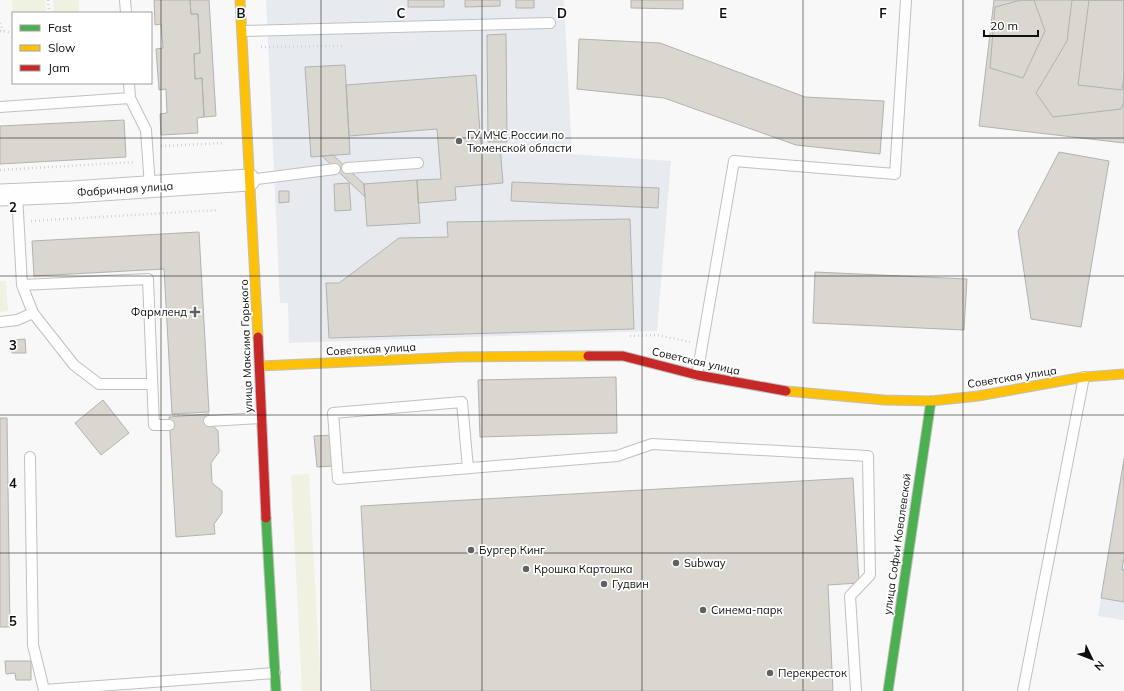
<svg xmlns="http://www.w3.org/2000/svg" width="1124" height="691" viewBox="0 0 1124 691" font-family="Mulish,sans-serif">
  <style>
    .built { fill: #e7ebef }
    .green { fill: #f0f1e1 }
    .building { fill: #dad6d0; stroke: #b2b2b2 }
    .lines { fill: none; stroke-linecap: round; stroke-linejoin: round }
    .lane-casing { stroke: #c0c0c0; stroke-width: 12 }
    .street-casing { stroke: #c0c0c0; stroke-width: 23 }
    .fast-casing { stroke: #c0c0c0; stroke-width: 11 }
    .slow-casing { stroke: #c0c0c0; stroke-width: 11 }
    .jam-casing { stroke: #c0c0c0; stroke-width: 11 }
    .path { stroke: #d2d2d2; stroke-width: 2.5; stroke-dasharray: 1 3; stroke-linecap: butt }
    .lane { stroke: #fefefe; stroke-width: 10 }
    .street { stroke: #fefefe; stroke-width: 21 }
    .fast { stroke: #4caf50; stroke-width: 9 }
    .slow { stroke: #ffc107; stroke-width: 9 }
    .jam { stroke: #c62828; stroke-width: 9 }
    .grid { fill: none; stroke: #0e0f0f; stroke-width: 1; stroke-opacity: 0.55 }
    .poi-dot { fill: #606161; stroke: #fff; stroke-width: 1.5 }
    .labels { text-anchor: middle; stroke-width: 3.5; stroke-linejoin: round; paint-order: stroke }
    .poi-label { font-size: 11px; fill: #0e0f0f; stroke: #fff; text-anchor: start }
    .street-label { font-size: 11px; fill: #0e0f0f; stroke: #fff }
    .grid-label { font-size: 13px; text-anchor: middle; font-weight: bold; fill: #0e0f0f; stroke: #fff; stroke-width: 3.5; stroke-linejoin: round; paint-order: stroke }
  </style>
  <rect width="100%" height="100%" fill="#f8f8f8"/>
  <path class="built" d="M266,0H564L572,154L671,161L657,331L289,343L288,303H280Z
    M1124,459V620L1098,616Z"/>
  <path class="green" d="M12,0H45L46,13H13V21Z
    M53,0H79V13H54Z
    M0,281H6L8,311L0,312Z
    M309,474L321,691H302L291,475Z"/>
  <path class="building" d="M154,0H190L191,14H198L200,53L194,54L195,79L202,78L204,117L197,118L198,133L161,135L160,114L167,113L166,89L159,90L156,49L163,48L162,37L161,24L155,25Z
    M190,0H209L216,116L204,117L202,78L195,79L194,54L200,53L198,14H191Z
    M408,0H444V7H408Z
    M465,0H500V6L465,7Z
    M516,0H534V8H516Z
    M631,0H683V9L631,8Z
    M994,0H1124V143L979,126Z
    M1021,0H1034L1045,31L1023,78L990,68L995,7Z
    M1072,0H1124V101L1121,109L1053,117L1036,93L1067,41Z
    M1089,0H1124V75L1122,90L1078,85Z
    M506,34L507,142H488L487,35Z
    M579,39L660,43L805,97L884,101L880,154L796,145L664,98L577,89Z
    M345,65L350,154L311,157L305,67Z
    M476,75L481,147L500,145L503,183L455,187L456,200L418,203L417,180L441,179L437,129L349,136L346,85Z
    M124,120L126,157L0,164V126Z
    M1059,152L1109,161L1081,327L1031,319L1018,231Z
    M333,155L364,184L365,197L322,156Z
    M417,180L420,223L367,226L364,184Z
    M512,182L659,188L658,208L511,201Z
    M349,183L351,210L335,211L334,184Z
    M279,191H289V202L279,203Z
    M630,219L634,329L329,338L326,283H339L399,238L448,237L447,222Z
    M199,232L209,412L172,414L164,269L34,276L32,241Z
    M815,272L967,279L964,330L813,323Z
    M25,339L26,353H12V340Z
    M616,377L617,433L480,437L478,380Z
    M103,400L129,433L101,455L75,423Z
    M209,414V421L218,431L219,452L211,463L212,483L222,491V513L214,524L215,534L176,537L169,417Z
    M0,418H7L10,627H0Z
    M332,435L334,466L317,467L314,436Z
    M1124,459V557L1122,570H1124V602L1101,598Z
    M853,478L859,583L828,585L833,691H371L361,506Z
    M5,661H31V680H16L15,673L6,674Z"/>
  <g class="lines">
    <defs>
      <path id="lane" d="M125,0L126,13
        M242,31L550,23
        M129,83L130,98
        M0,107L130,98L146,130L150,187
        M347,168L418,163
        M249,180L335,169
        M17,194L22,285L148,279L154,425H169
        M22,285L33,313L74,365L99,384H152
        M0,322L17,320L33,313
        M697,375L734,161L895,174L906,0
        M209,421L261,418
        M30,457L33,645L44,690L275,673
        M468,468L462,402L333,413L338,479L617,456L652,444L868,456L870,575L850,596L856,691
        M1023,691L1084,377"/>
      <path id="street" d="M0,195L72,192L249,180"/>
      <path id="fast" d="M266,518L276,691
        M888,691L931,401"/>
      <path id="slow" d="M240,0L258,337
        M260,366L458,357L588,356
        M786,391L884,400L931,401L978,396L1084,377L1124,374"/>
      <path id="jam" d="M258,337L266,518
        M588,356H623L697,375L786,391"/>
    </defs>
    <use href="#lane" class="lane-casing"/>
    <use href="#street" class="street-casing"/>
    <use href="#fast" class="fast-casing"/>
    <use href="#slow" class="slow-casing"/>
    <use href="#jam" class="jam-casing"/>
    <path class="path" d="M48,0L49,13
      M0,23L3,31
      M0,31L13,33
      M261,47L344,46
      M161,146L225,143
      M0,170L135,162
      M31,221L218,210
      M630,336L657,335L690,342
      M178,415L197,414"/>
    <use href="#lane" class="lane"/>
    <use href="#street" class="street"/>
    <use href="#fast" class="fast"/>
    <use href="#slow" class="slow"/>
    <use href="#jam" class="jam"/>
  </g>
  <path class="grid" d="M161,0V691M321,0V691M482,0V691M642,0V691M803,0V691M963,0V691M0,138H1124M0,276H1124M0,415H1124M0,553H1124"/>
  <g class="poi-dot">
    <circle cx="459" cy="141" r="4"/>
    <path d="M193 306h4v4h4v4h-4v4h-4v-4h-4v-4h4z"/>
    <circle cx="471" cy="550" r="4"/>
    <circle cx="676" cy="563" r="4"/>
    <circle cx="526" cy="569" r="4"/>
    <circle cx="604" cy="584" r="4"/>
    <circle cx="703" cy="610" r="4"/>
    <circle cx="770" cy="673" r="4"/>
  </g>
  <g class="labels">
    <g class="poi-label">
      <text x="467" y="139">ГУ МЧС России по<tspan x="467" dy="13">Тюменской области</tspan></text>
      <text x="187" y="316" text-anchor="end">Фармленд</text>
      <text x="479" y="554">Бургер Кинг</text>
      <text x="684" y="567">Subway</text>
      <text x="534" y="573">Крошка Картошка</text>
      <text x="612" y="588">Гудвин</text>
      <text x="711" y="614">Синема-парк</text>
      <text x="778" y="677">Перекресток</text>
    </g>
    <g class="street-label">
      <text transform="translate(125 189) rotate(-4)" y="4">Фабричная улица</text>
      <text transform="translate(246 346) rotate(-92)" y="4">улица Максима Горького</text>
      <text transform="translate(371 349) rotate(-3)" y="4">Советская улица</text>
      <text transform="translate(696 361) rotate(13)" y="4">Советская улица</text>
      <text transform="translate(1012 377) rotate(-9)" y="4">Советская улица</text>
      <text transform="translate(897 544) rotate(-82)" y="4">улица Софьи Ковалевской</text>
    </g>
  </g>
  <g class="grid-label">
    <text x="241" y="18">B</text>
    <text x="401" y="18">C</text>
    <text x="562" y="18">D</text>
    <text x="723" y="18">E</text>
    <text x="883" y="18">F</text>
    <text x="13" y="212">2</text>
    <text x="13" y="350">3</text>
    <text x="13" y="488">4</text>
    <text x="13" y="626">5</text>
  </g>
  <rect x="12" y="12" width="140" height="72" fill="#ffffff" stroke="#9f9f9f"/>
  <rect x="20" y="25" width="20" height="6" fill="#4caf50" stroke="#9f9f9f"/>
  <text x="48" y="32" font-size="12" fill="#0e0f0f">Fast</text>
  <rect x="20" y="45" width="20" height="6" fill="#ffc107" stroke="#9f9f9f"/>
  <text x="48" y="52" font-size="12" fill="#0e0f0f">Slow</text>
  <rect x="20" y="65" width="20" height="6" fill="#c62828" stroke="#9f9f9f"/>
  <text x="48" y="72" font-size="12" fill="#0e0f0f">Jam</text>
  <g transform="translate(1092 659) rotate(133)" stroke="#ffffff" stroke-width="3" paint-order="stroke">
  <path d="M0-3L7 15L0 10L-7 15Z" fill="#0e0f0f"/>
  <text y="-6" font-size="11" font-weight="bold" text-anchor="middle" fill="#0e0f0f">N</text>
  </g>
  <path d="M984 30v6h54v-6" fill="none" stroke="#0e0f0f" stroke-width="2"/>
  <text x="990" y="30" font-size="12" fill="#0e0f0f" stroke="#ffffff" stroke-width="3" paint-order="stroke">20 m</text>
</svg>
